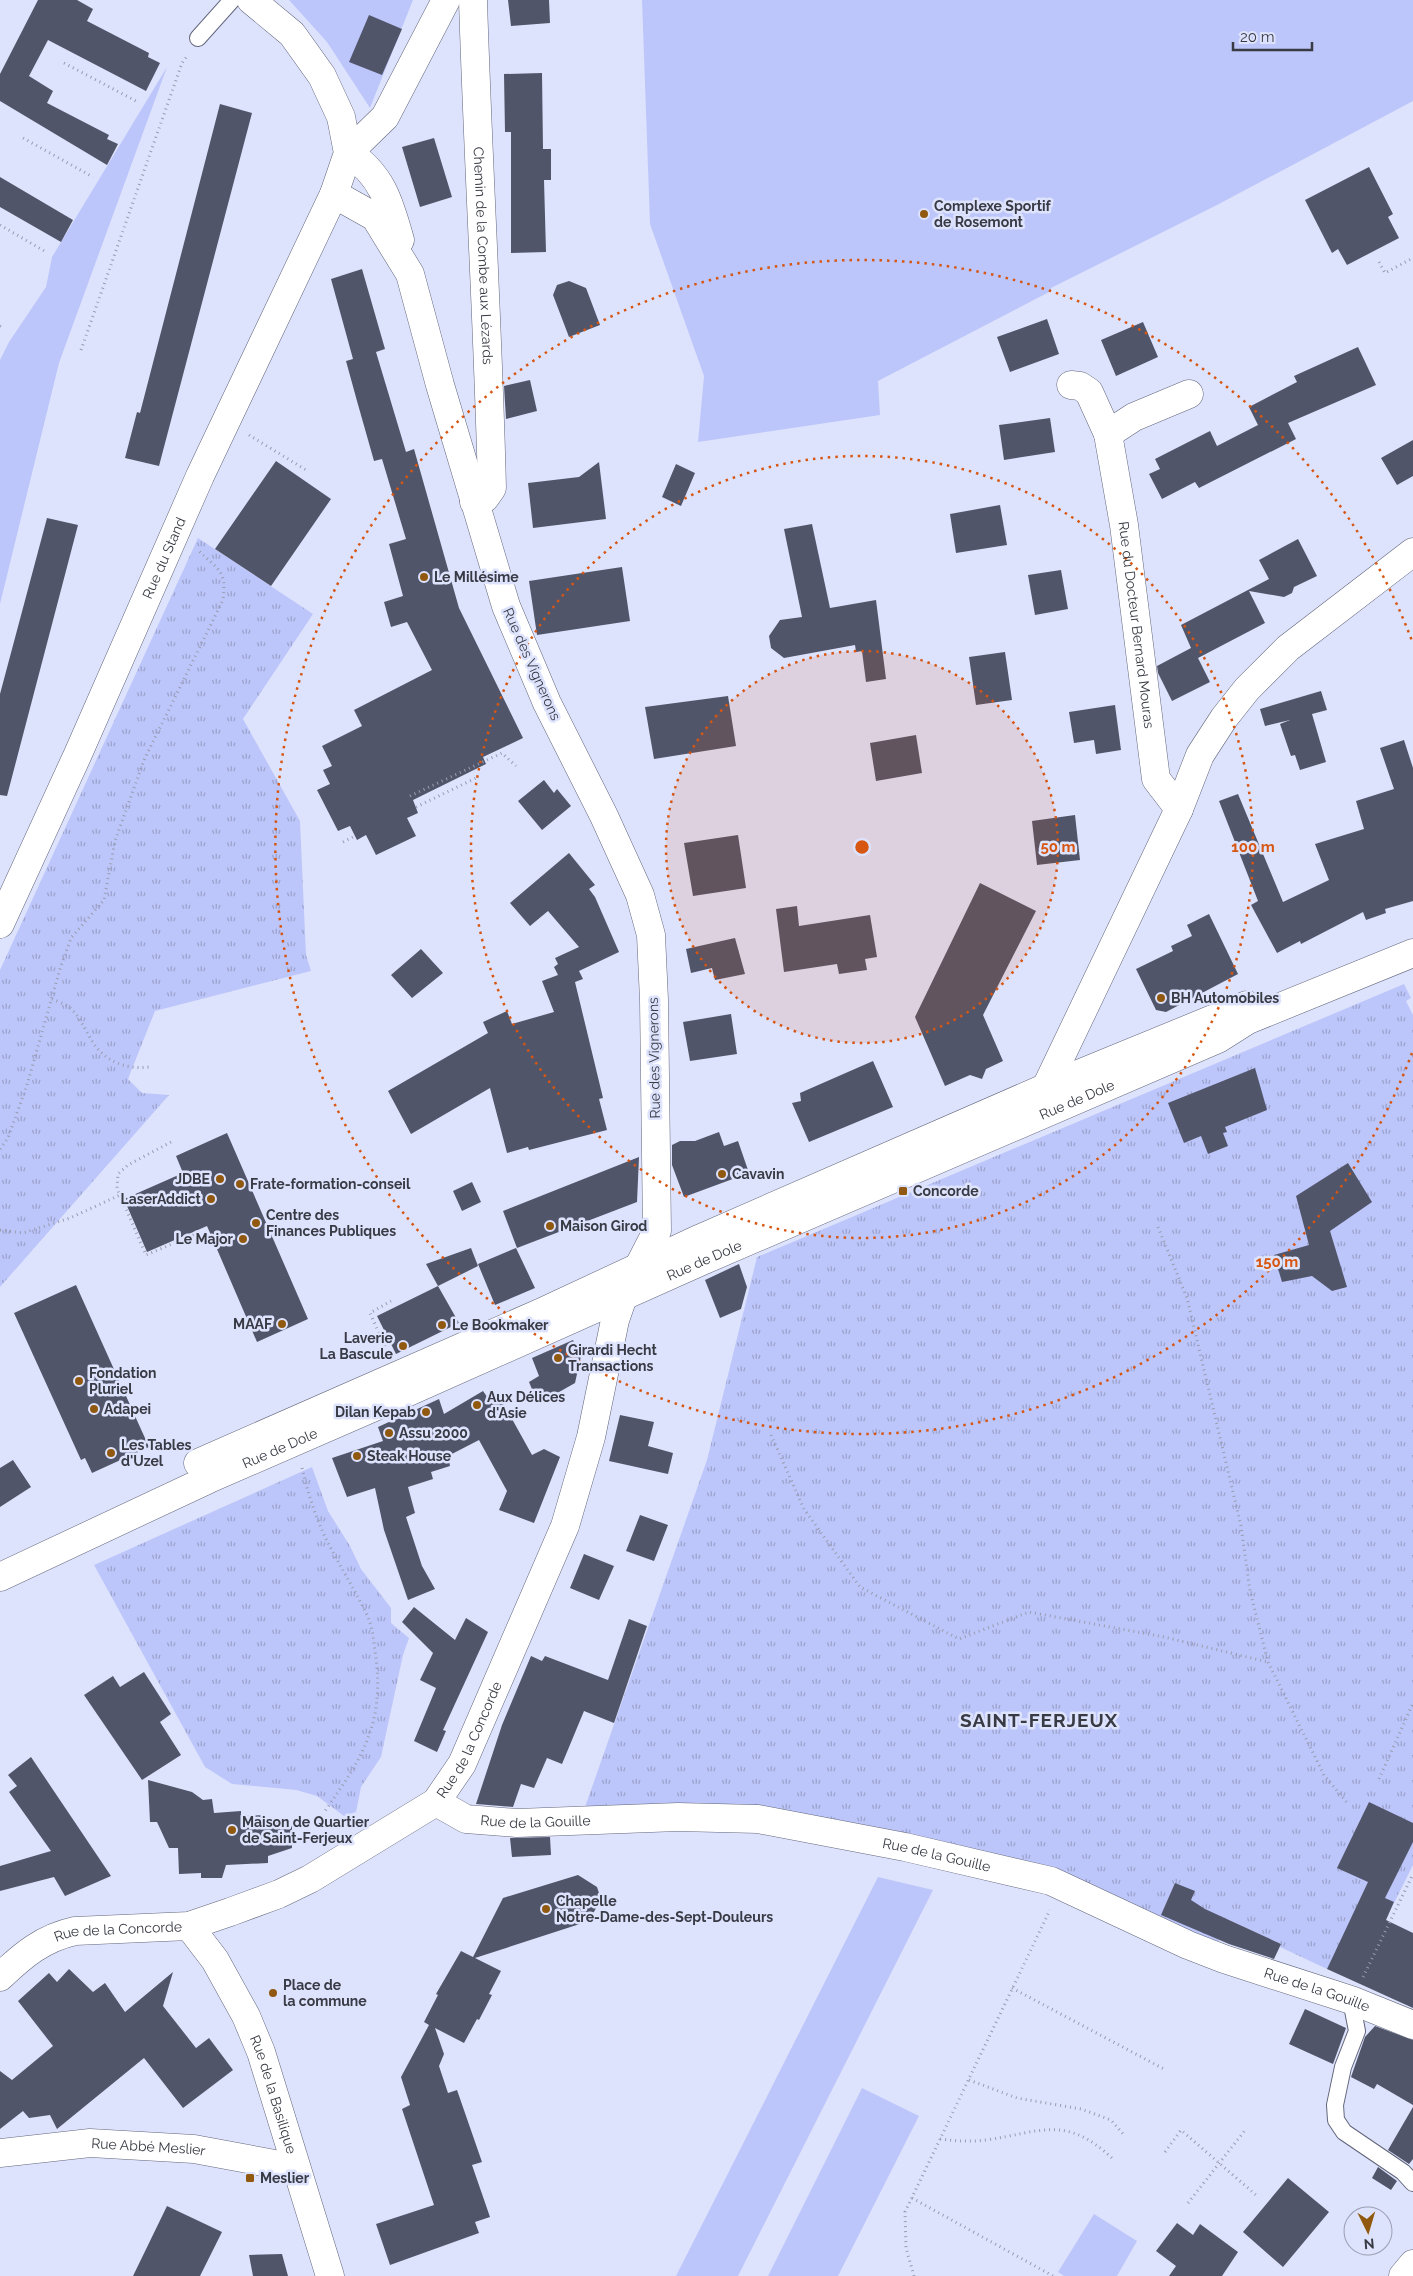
<svg xmlns="http://www.w3.org/2000/svg" width="1413" height="2276" viewBox="0 0 1413 2276" font-family="Raleway,sans-serif">
  <style>
    .green { fill: #bdc6fa }
    .park { fill: url(#park-tufts) }
    .building { fill: #51556a }
    .lines { fill: none; stroke-linecap: round; stroke-linejoin: round }
    .service-casing { stroke: #62667b; stroke-width: 18 }
    .minor-casing { stroke: #62667b; stroke-width: 29 }
    .secondary-casing { stroke: #62667b; stroke-width: 29 }
    .path { stroke: #989caf; stroke-width: 3; stroke-dasharray: 1 4; stroke-linecap: butt }
    .service { stroke: #fff; stroke-width: 16 }
    .minor { stroke: #fff; stroke-width: 28 }
    .secondary { stroke: #fff; stroke-width: 28 }
    .ring { fill: none; stroke: #d65612; stroke-width: 2.5; stroke-dasharray: 2.5 5 }
    .poi-dot { fill: #90590f; stroke: #dee3fd; stroke-width: 2 }
    .labels { text-anchor: middle; stroke-width: 5; stroke-linejoin: round; paint-order: stroke }
    .poi-label { font-size: 14px; font-weight: bold; fill: #383a44; stroke: #dee3fd; text-anchor: start }
    .street-label { font-size: 14px; fill: #383a44; stroke: #dee3fd }
    .district-label { font-size: 19px; font-weight: bold; letter-spacing: 1px; fill: #383a44; stroke: #dee3fd }
    .centre { fill: #d65612; stroke: #dee3fd; stroke-width: 2.5 }
    .ring-label { font-size: 15px; text-anchor: middle; font-weight: bold; fill: #d65612; stroke: #dee3fd; stroke-width: 5; stroke-linejoin: round; paint-order: stroke }
  </style>
  <defs>
    <pattern id="park-tufts" width="24" height="20" patternUnits="userSpaceOnUse" patternTransform="scale(1.25)"><rect width="24" height="20" fill="#bdc6fa"/><path d="M3 7l-1-3M5 7V3M7 7l1-3M15 17l-1-3M17 17v-4M19 17l1-3" fill="none" stroke="#9ba2cc"/></pattern>
  </defs>
  <rect width="100%" height="100%" fill="#dee3fd"/>
  <path class="green" d="M289,0H413L370,108L327,42Z
    M642,0H1413V101L1217,205L1051,288V291L878,381L880,415L698,442L704,376L650,224Z
    M167,67L59,363L0,604V360L9,342L46,287L52,257Z
    M878,1877L933,1890L738,2276H676Z
    M862,2088L919,2116L838,2276H768Z
    M1094,2214L1137,2241L1117,2276H1064L1058,2272Z"/>
  <path class="park" d="M198,538L313,614L243,719L300,821L306,955L311,971L155,1011L128,1079L142,1093L169,1095L0,1287V970Z
    M1404,984L1411,998L1406,1001L1413,1015V1865L1394,1903L1381,1896L1327,1969L1280,1947L1281,1944L1229,1920L1216,1946L832,1821L695,1803L585,1807L707,1460L757,1257Z
    M312,1467L328,1511L350,1546L361,1569L391,1608V1623L409,1638L403,1655L381,1757L361,1787L356,1812L344,1816L317,1796L296,1790L232,1784L205,1767L94,1565Z"/>
  <path class="building" d="M38,0H77L93,9L87,21L149,53L148,57L160,63L146,91L48,40L29,76L53,91L47,103L109,135L107,139L118,144L107,165L0,101V74Z
    M508,0H549L550,23L511,26Z
    M369,15L402,29L382,75L349,62Z
    M542,73L543,149H551V180H544L546,252L511,253V132H505L504,74Z
    M220,104L252,113L159,466L125,458L137,412L140,413Z
    M434,138L452,197L420,207L402,147Z
    M1369,167L1393,214L1388,217L1399,238L1347,265L1338,249L1332,253L1305,200Z
    M0,177L73,220L61,242L0,207Z
    M362,269L385,349L376,352L406,452L414,449L459,608L523,738L483,757L486,764L413,800L418,813L407,818L416,836L376,855L366,835L357,840L350,826L338,831L317,790L330,784L323,770L332,766L322,746L362,726L354,710L432,670L407,622L391,627L384,602L403,596L389,544L406,539L382,459L374,461L357,401L346,361L353,359L331,279Z
    M569,281L586,288L600,325L569,337L553,295L557,285Z
    M1047,319L1059,354L1010,372L997,337Z
    M1143,322L1158,357L1116,376L1101,340Z
    M1358,347L1376,385L1288,423L1296,439L1199,488L1195,482L1162,499L1149,474L1160,469L1155,459L1210,431L1217,446L1258,425L1249,407L1297,382L1294,376Z
    M530,380L537,411L506,419L504,386Z
    M1050,418L1055,452L1004,460L999,425Z
    M1413,440V476L1397,485L1381,458Z
    M276,461L331,499L271,586L215,549Z
    M599,462L606,519L533,528L528,483L579,477Z
    M676,464L695,473L681,506L662,497Z
    M1000,505L1007,545L956,553L950,514Z
    M47,518L78,525L7,796L0,795V694Z
    M812,524L830,608L876,600L886,679L866,682L862,651L856,652L855,645L784,658L771,648L769,636L780,620L802,617L784,529Z
    M1298,539L1317,576L1294,587L1292,593L1284,597L1249,591L1265,623L1198,658L1210,682L1172,701L1158,673L1157,666L1191,648L1181,625L1269,579L1259,560Z
    M622,567L630,621L537,635L529,581Z
    M1061,570L1068,609L1035,615L1028,575Z
    M1005,652L1012,700L976,705L969,657Z
    M1321,691L1327,710L1312,714L1326,762L1300,770L1295,755L1291,756L1280,724L1290,720L1265,726L1260,709Z
    M728,696L736,746L654,759L645,707Z
    M1115,705L1121,750L1096,754L1094,740L1074,743L1069,712Z
    M916,735L922,773L876,781L870,743Z
    M1404,740L1413,768V901L1385,909L1386,913L1366,920L1363,912L1301,944L1300,941L1277,953L1251,905L1258,901L1219,801L1238,794L1283,902L1329,880L1315,844L1364,829L1356,801L1394,789L1380,748Z
    M544,780L554,793L557,789L571,806L542,830L518,801Z
    M1075,815L1080,860L1037,865L1032,821Z
    M738,835L746,888L693,896L684,843Z
    M569,853L595,885L589,889L595,897L619,952L579,971L583,979L575,982L603,1098L599,1099L607,1130L529,1150L528,1147L507,1153L490,1088L411,1134L388,1091L488,1033L483,1022L507,1011L512,1024L554,1012L542,981L558,975L554,967L558,964L555,958L579,947L548,911L530,926L510,903Z
    M980,883L1036,911L983,1015L1003,1061L986,1069L982,1079L970,1075L945,1086L915,1017Z
    M797,906L799,926L870,915L877,957L865,959L867,970L839,974L837,964L784,972L776,909Z
    M1209,914L1238,974L1166,1012L1156,1010L1136,969L1173,951L1171,946L1192,936L1187,925Z
    M735,938L745,974L715,980L712,968L691,973L686,949Z
    M421,949L443,973L412,998L391,975Z
    M731,1014L737,1054L690,1061L683,1022Z
    M873,1061L893,1107L809,1142L792,1103L801,1101L800,1093Z
    M1255,1068L1267,1110L1225,1127L1227,1132L1223,1133L1228,1146L1208,1154L1201,1136L1184,1143L1168,1103Z
    M719,1132L724,1146L738,1141L749,1173L684,1197L672,1165V1145L680,1141H695Z
    M227,1133L308,1319L257,1342L207,1226L147,1252L124,1199L183,1173L176,1156Z
    M639,1157L637,1202L517,1248L503,1211Z
    M1348,1163L1372,1202L1330,1231L1347,1287L1332,1291L1312,1276L1282,1282L1274,1255L1309,1245L1296,1196Z
    M472,1182L481,1202L462,1211L453,1191Z
    M471,1248L478,1266L438,1286L459,1323L396,1354L377,1316L438,1286L426,1264Z
    M516,1248L535,1288L495,1305L478,1264Z
    M739,1264L747,1287L741,1309L720,1318L705,1280Z
    M76,1285L149,1447L92,1473L85,1458L81,1460L14,1313Z
    M573,1340L581,1356L575,1383L538,1404L529,1382L539,1376L532,1358Z
    M483,1391L492,1404L501,1399L532,1455L544,1449L560,1457L534,1523L499,1510L507,1491L479,1440L448,1456L450,1466L431,1472L433,1479L408,1487L415,1513L406,1517L422,1566L435,1589L408,1600L384,1530L375,1488L347,1497L332,1458L383,1441L378,1427L439,1399L444,1414Z
    M620,1415L654,1422L648,1446L673,1453L668,1474L609,1461Z
    M13,1460L31,1487L0,1507V1468Z
    M640,1515L668,1525L654,1561L626,1551Z
    M584,1554L614,1566L599,1600L570,1588Z
    M414,1607L455,1640L466,1618L488,1632L443,1730L446,1731L437,1752L414,1741L436,1688L420,1680L433,1653L402,1622Z
    M629,1619L647,1626L614,1723L584,1711L562,1764L547,1758L534,1788L521,1784L513,1807L476,1804L502,1725L531,1656L542,1661L545,1656L608,1680Z
    M144,1672L171,1714L160,1722L181,1755L142,1780L84,1695L113,1676L120,1687Z
    M31,1757L111,1876L65,1896L54,1877L0,1891V1866L51,1851L9,1792L17,1786L8,1775Z
    M148,1780L192,1792L203,1800L212,1799L214,1813L241,1811V1816L266,1815L267,1817L292,1824V1848L268,1856V1863L226,1865L222,1878H201V1873L179,1874L178,1848H169L157,1822H150Z
    M1369,1802L1413,1823V1842L1385,1898L1394,1902L1386,1920L1413,1933V2008L1327,1969L1368,1882L1337,1868Z
    M550,1837L551,1855L512,1857L510,1838Z
    M578,1875L597,1887L601,1899L589,1921L475,1958L501,1971L489,1994L492,1995L479,2020L477,2019L464,2043L435,2028L444,2054L439,2066L448,2093L457,2090L482,2162L472,2165L490,2217L475,2222L479,2233L390,2265L376,2224L434,2205L402,2109L410,2105L401,2077L429,2025L424,2022L438,1995L436,1994L461,1951L473,1957L503,1898Z
    M1175,1883L1195,1891L1191,1900L1205,1909L1281,1944L1274,1959L1229,1944L1161,1915Z
    M69,1969L93,1992L105,1983L125,2012L173,1972L163,2006L196,2048L209,2038L233,2070L183,2108L144,2058L57,2129L50,2115L29,2118L23,2111L0,2129V2071L12,2080L53,2046L18,2001L49,1973L57,1982Z
    M1305,2009L1346,2028L1333,2064L1289,2044Z
    M1375,2026L1413,2040V2105L1377,2084L1374,2089L1351,2077L1365,2037Z
    M1413,2107V2159L1409,2164L1388,2150Z
    M1378,2167L1397,2181L1391,2190L1372,2178Z
    M1288,2178L1329,2212L1283,2267L1243,2232Z
    M167,2206L222,2232L200,2276H133Z
    M1177,2223L1193,2235L1200,2224L1238,2252L1222,2276H1169L1176,2266L1156,2251Z
    M282,2254L288,2276H253L249,2255Z"/>
  <g class="lines">
    <defs>
      <path id="service" d="M198,38L232,0
        M1351,2000L1357,2031L1343,2067L1335,2105L1336,2120L1344,2132L1403,2172L1413,2183"/>
      <g id="minor">
        <path id="s1" d="M473,0C478,163 488,325 492,488L485,498L474,502"/>
        <path d="M400,240C390,204 382,174 348,153L385,117L446,0"/>
        <path id="s2" d="M1071,385L1080,386L1089,392L1108,434L1124,525L1156,779L1179,809"/>
        <path d="M1108,434L1134,417L1189,394"/>
        <path id="s3" d="M0,924L78,754L200,476L334,194L348,153L341,117L322,76L292,34L251,0"/>
        <path d="M1039,1102L1179,809L1200,755L1224,718L1247,689L1288,648L1413,552"/>
        <path id="s4" d="M436,1802L466,1819L517,1823L678,1817L758,1819L905,1847L1051,1881L1188,1945L1224,1959L1351,2000L1413,2025"/>
        <path id="s5" d="M189,1926L215,1960L246,2016L261,2052L330,2276"/>
        <path id="s6" d="M0,1977C23,1955 43,1938 75,1931L189,1926L230,1912L279,1894L310,1879L436,1802L462,1764L565,1526L591,1437L615,1320L623,1297L657,1231L654,1000L651,935L640,895L604,816L547,703L506,606L440,385L410,274L375,217L334,194"/>
        <path id="s7" d="M0,2153L90,2143L194,2149L296,2168"/>
        <path d="M1403,2276L1413,2264"/>
      </g>
      <g id="secondary">
        <path d="M198,1463L542,1312L701,1238L1047,1087L1247,1005"/>
        <path id="s8" d="M0,1577L209,1479L386,1402L702,1261L1218,1039L1248,1020L1413,953"/>
      </g>
    </defs>
    <use href="#service" class="service-casing"/>
    <use href="#minor" class="minor-casing"/>
    <use href="#secondary" class="secondary-casing"/>
    <path class="path" d="M64,63L136,101
      M23,138L93,177
      M0,225L46,252
      M1379,262L1385,273L1413,258
      M0,326L4,328
      M81,350L182,63L188,55
      M249,435L306,470
      M410,796L502,753L516,766
      M416,807L476,778
      M343,842L355,836
      M52,999C57,1001 65,1004 69,1007C81,1017 85,1031 94,1044C106,1062 128,1070 149,1067
      M171,1142L128,1165L118,1174L117,1188L146,1255L198,1233
      M0,1149L8,1138L27,1085L60,969L71,938L104,900L115,841L144,760L223,600C227,570 218,570 198,550
      M1158,1227L1187,1298L1241,1526L1250,1591L1268,1662L1324,1775L1349,1805
      M0,1230L23,1233L70,1218L120,1195
      M387,1351L370,1313L391,1301
      M771,1435L804,1509L860,1587L959,1639L1029,1612L1164,1637L1268,1662
      M302,1468C308,1494 316,1519 328,1543C341,1568 356,1592 368,1617C373,1629 374,1644 376,1658C384,1725 362,1758 325,1811
      M1379,1779L1413,1703
      M1363,1977L1413,1874
      M1012,1988L1164,2069
      M969,2080L1017,2098L1081,2109L1111,2120L1125,2136
      M940,2139C956,2141 970,2142 986,2140C1042,2132 1065,2114 1113,2159
      M1165,2152L1181,2130L1256,2195
      M912,2198L1053,2276
      M1188,2203L1246,2129
      M914,2276L906,2248L905,2212L1050,1910"/>
    <use href="#service" class="service"/>
    <use href="#minor" class="minor"/>
    <use href="#secondary" class="secondary"/>
  </g>
  <circle cx="862" cy="847" r="196" fill="#d65612" fill-opacity=".12"/>
  <g class="ring">
    <circle cx="862" cy="847" r="196"/>
    <circle cx="862" cy="847" r="391"/>
    <path d="M1412 1053A587 587 0 1 1 1412 641"/>
  </g>
  <g class="poi-dot">
    <circle cx="924" cy="214" r="5"/>
    <circle cx="424" cy="577" r="5"/>
    <circle cx="1161" cy="998" r="5"/>
    <circle cx="722" cy="1174" r="5"/>
    <circle cx="220" cy="1179" r="5"/>
    <circle cx="240" cy="1184" r="5"/>
    <rect x="898" y="1186" width="10" height="10" rx="2.5"/>
    <circle cx="211" cy="1199" r="5"/>
    <circle cx="256" cy="1223" r="5"/>
    <circle cx="550" cy="1226" r="5"/>
    <circle cx="243" cy="1239" r="5"/>
    <circle cx="282" cy="1324" r="5"/>
    <circle cx="442" cy="1325" r="5"/>
    <circle cx="403" cy="1346" r="5"/>
    <circle cx="558" cy="1358" r="5"/>
    <circle cx="79" cy="1381" r="5"/>
    <circle cx="477" cy="1405" r="5"/>
    <circle cx="94" cy="1409" r="5"/>
    <circle cx="426" cy="1412" r="5"/>
    <circle cx="389" cy="1433" r="5"/>
    <circle cx="111" cy="1453" r="5"/>
    <circle cx="357" cy="1456" r="5"/>
    <circle cx="232" cy="1830" r="5"/>
    <circle cx="546" cy="1909" r="5"/>
    <circle cx="273" cy="1993" r="5"/>
    <rect x="245" y="2173" width="10" height="10" rx="2.5"/>
  </g>
  <g class="labels">
    <g class="poi-label">
      <text x="934" y="211">Complexe Sportif<tspan x="934" dy="16">de Rosemont</tspan></text>
      <text x="434" y="582">Le Millésime</text>
      <text x="1171" y="1003">BH Automobiles</text>
      <text x="732" y="1179">Cavavin</text>
      <text x="210" y="1184" text-anchor="end">JDBE</text>
      <text x="250" y="1189">Frate-formation-conseil</text>
      <text x="913" y="1196">Concorde</text>
      <text x="201" y="1204" text-anchor="end">LaserAddict</text>
      <text x="266" y="1220">Centre des<tspan x="266" dy="16">Finances Publiques</tspan></text>
      <text x="560" y="1231">Maison Girod</text>
      <text x="233" y="1244" text-anchor="end">Le Major</text>
      <text x="272" y="1329" text-anchor="end">MAAF</text>
      <text x="452" y="1330">Le Bookmaker</text>
      <text x="393" y="1343" text-anchor="end">Laverie<tspan x="393" dy="16">La Bascule</tspan></text>
      <text x="568" y="1355">Girardi Hecht<tspan x="568" dy="16">Transactions</tspan></text>
      <text x="89" y="1378">Fondation<tspan x="89" dy="16">Pluriel</tspan></text>
      <text x="487" y="1402">Aux Délices<tspan x="487" dy="16">d'Asie</tspan></text>
      <text x="104" y="1414">Adapei</text>
      <text x="416" y="1417" text-anchor="end">Dilan Kepab</text>
      <text x="399" y="1438">Assu 2000</text>
      <text x="121" y="1450">Les Tables<tspan x="121" dy="16">d'Uzel</tspan></text>
      <text x="367" y="1461">Steak House</text>
      <text x="242" y="1827">Maison de Quartier<tspan x="242" dy="16">de Saint-Ferjeux</tspan></text>
      <text x="556" y="1906">Chapelle<tspan x="556" dy="16">Notre-Dame-des-Sept-Douleurs</tspan></text>
      <text x="283" y="1990">Place de<tspan x="283" dy="16">la commune</tspan></text>
      <text x="260" y="2183">Meslier</text>
    </g>
    <g class="street-label">
      <text dy="5" stroke="none"><textPath href="#s1" startOffset="256">Chemin de la Combe aux Lézards</textPath></text>
      <text dy="5" stroke="none"><textPath href="#s3" startOffset="401">Rue du Stand</textPath></text>
      <text dy="5" stroke="none"><textPath href="#s2" startOffset="259">Rue du Docteur Bernard Mouras</textPath></text>
      <text transform="translate(532 664) rotate(66)" y="5">Rue des Vignerons</text>
      <text transform="translate(654 1058) rotate(-91)" y="5">Rue des Vignerons</text>
      <text dy="5" stroke="none"><textPath href="#s8" startOffset="1178">Rue de Dole</textPath></text>
      <text dy="5" stroke="none"><textPath href="#s8" startOffset="772">Rue de Dole</textPath></text>
      <text dy="5" stroke="none"><textPath href="#s8" startOffset="308">Rue de Dole</textPath></text>
      <text dy="5" stroke="none"><textPath href="#s6" startOffset="552">Rue de la Concorde</textPath></text>
      <text dy="5" stroke="none"><textPath href="#s4" startOffset="104">Rue de la Gouille</textPath></text>
      <text dy="5" stroke="none"><textPath href="#s4" startOffset="509">Rue de la Gouille</textPath></text>
      <text dy="5" stroke="none"><textPath href="#s6" startOffset="132">Rue de la Concorde</textPath></text>
      <text dy="5" stroke="none"><textPath href="#s4" startOffset="914">Rue de la Gouille</textPath></text>
      <text dy="5" stroke="none"><textPath href="#s5" startOffset="190">Rue de la Basilique</textPath></text>
      <text dy="5" stroke="none"><textPath href="#s7" startOffset="149">Rue Abbé Meslier</textPath></text>
    </g>
    <g class="district-label">
      <text x="1039" y="1727">SAINT-FERJEUX</text>
    </g>
  </g>
  <circle cx="862" cy="847" r="8" class="centre"/>
  <g class="ring-label">
    <text x="1058" y="852">50 m</text>
    <text x="1253" y="852">100 m</text>
    <text x="1277" y="1267">150 m</text>
  </g>
  <g transform="translate(1368 2231) rotate(175)"><circle r="24" fill="#dee3fd" stroke="#9c9fb3"/>
  <path d="M0-4L9 19L0 12L-9 19Z" fill="#90590f"/>
  <text y="-8" font-size="14" font-weight="bold" text-anchor="middle" fill="#383a44">N</text>
  </g>
  <path d="M1233 42v8h79v-8" fill="none" stroke="#383a44" stroke-width="2.5"/>
  <text x="1240" y="42" font-size="15" fill="#383a44" stroke="#dee3fd" stroke-width="4" paint-order="stroke">20 m</text>
</svg>
